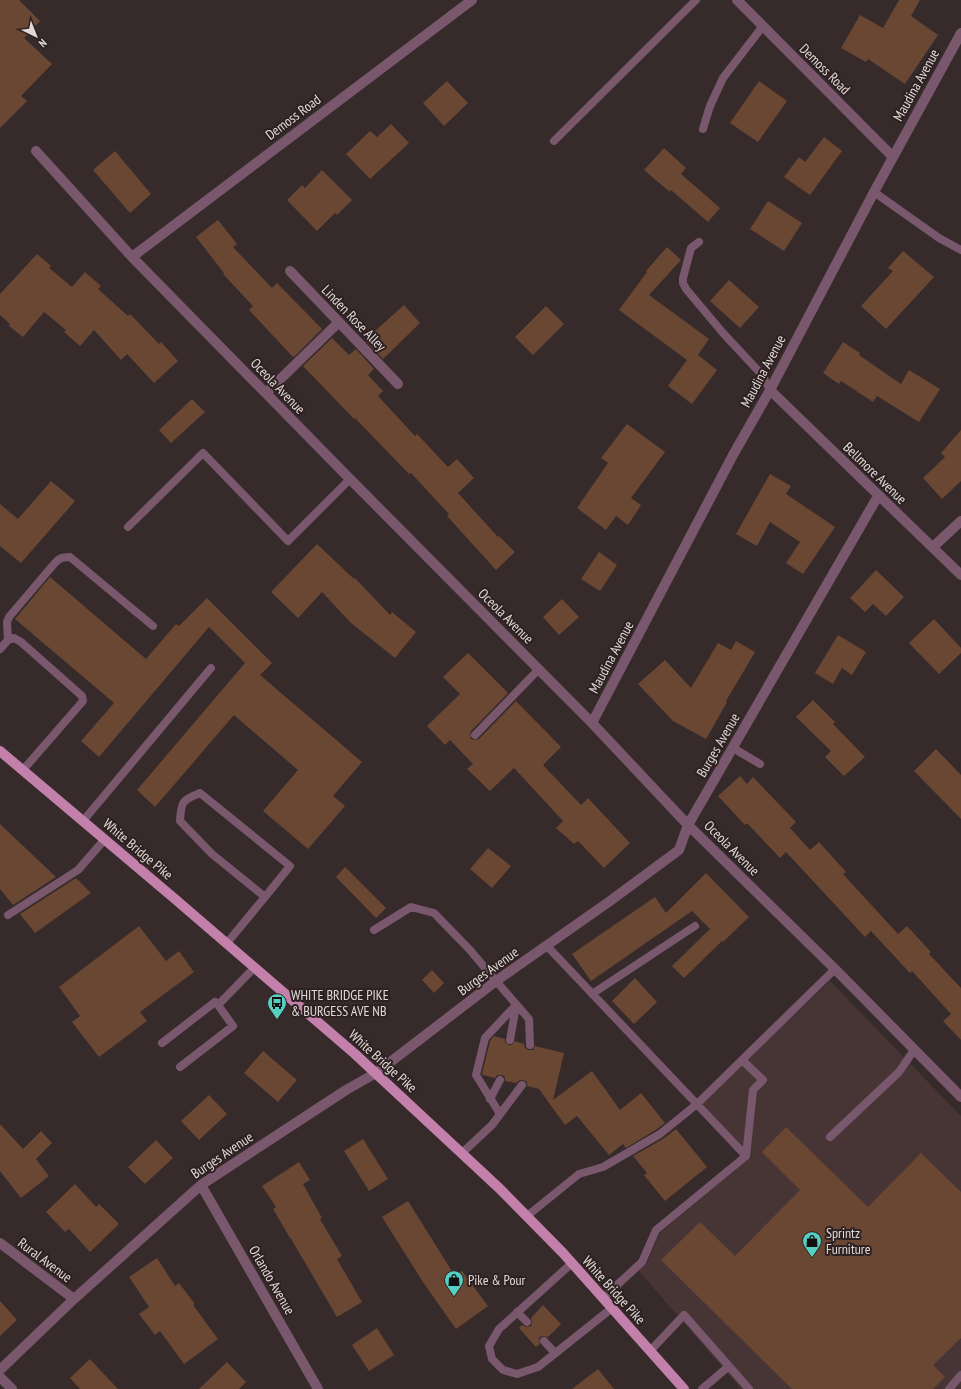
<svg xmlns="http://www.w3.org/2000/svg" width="961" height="1389" viewBox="0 0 961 1389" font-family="'PT Sans Narrow',sans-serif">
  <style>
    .built { fill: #473536 }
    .building { fill: #694733 }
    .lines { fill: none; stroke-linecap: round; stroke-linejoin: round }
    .lane { stroke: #79586d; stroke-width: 8 }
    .street { stroke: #79586d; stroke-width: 10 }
    .primary { stroke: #c380ab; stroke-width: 10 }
    .labels { text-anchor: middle; stroke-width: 4; stroke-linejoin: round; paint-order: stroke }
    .street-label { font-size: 14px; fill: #e1d8d8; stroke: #2d2121 }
    .poi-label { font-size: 14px; fill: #e1d8d8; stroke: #2d2121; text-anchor: start }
  </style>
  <rect width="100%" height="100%" fill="#372a2b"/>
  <path class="built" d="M830,981L961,1116V1389H741L639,1271L646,1264L661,1232L751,1157L701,1104Z"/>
  <path class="building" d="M0,0H19L40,21L24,38L52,64L21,96L27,101L0,128Z
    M899,0H920L911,16L938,35L905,84L868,59L866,62L841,48L860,15L883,28Z
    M447,81L468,103L444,126L423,103Z
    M759,81L787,101L758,142L730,123Z
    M391,124L409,143L370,179L346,154L370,131L377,137Z
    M824,137L842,151L810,195L784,177L799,157L805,162Z
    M664,148L686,168L681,174L720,208L708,222L671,190L670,192L644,170Z
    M115,151L151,194L130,213L93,170Z
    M322,170L352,200L337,215L335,213L317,231L287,200L302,185L305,188Z
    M768,201L802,223L784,251L750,229Z
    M218,220L237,244L233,247L272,288L277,283L322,329L294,357L292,356L249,310L253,306L223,274L224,273L196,237Z
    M667,247L681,260L649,295L709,339L698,355L717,370L692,404L668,386L687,360L619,310L647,272L646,271Z
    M903,251L934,277L886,329L861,306L893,271L888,268Z
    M37,254L51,266L49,268L72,287L85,272L101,286L98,289L128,316L130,314L159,344L161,342L178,361L154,383L127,354L121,360L94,330L80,346L64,332L66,330L44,312L23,337L9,326L10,324L0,315V294Z
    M729,280L759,307L740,328L710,301Z
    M404,305L420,323L383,359L365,340Z
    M546,306L564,324L533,355L515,337Z
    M332,338L349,355L356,349L374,369L368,375L383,391L378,396L415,436L417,434L448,467L457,459L474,478L458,493L498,537L499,536L515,552L496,570L447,516L449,514L411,473L409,474L355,418L354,419L303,366Z
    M843,342L860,353L859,355L901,384L909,370L940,389L919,422L877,396L873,402L841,381L839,384L823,373Z
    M192,399L205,412L171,443L159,430Z
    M627,424L665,452L631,498L641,505L628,525L616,516L606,530L577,508L608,463L601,458Z
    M961,430V481L942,499L923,478L945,457L941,453Z
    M770,474L791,486L786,494L835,527L803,574L786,563L800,542L770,522L757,546L736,534Z
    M51,481L75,501L21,563L0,546V504L18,519Z
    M317,544L354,579L355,578L390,615L392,612L416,632L395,658L351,623L322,592L298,618L271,592Z
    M599,552L617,565L600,591L581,579Z
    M876,570L904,597L886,616L873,604L865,612L850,598Z
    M50,577L146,659L176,624L179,626L207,598L272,663L260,675L362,762L333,796L345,806L308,849L263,811L298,770L234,715L155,807L137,790L245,663L209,627L99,757L81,741L114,703L15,619Z
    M562,599L579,617L559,635L543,617Z
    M934,619L961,648V653L939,674L909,643Z
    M838,635L866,652L852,675L842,668L833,684L815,673Z
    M736,641L755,652L726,701L727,702L706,739L673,721L638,684L665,660L691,688L718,643L731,650Z
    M468,653L508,693L471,731L470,734L471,739L474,740L479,739L516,701L561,747L543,765L581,805L588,798L630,843L604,868L578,841L574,844L556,828L563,821L514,768L490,791L467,769L473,764L450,740L445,745L427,726L460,694L443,677Z
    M813,700L835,722L833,724L865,757L844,776L825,757L831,751L796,717Z
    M936,749L961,775V819L914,771Z
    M740,776L747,784L753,777L796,822L790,828L810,850L819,842L846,872L843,874L898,934L907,926L931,952L929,954L961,988V1040L943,1021L951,1014L912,971L910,973L871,931L865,937L786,852L780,858L747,823L745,825L718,796Z
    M0,824L56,877L13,905L0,889Z
    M488,848L511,866L492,888L470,869Z
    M345,867L386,908L376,918L336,877Z
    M706,873L749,917L723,942L722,941L684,978L672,966L710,929L692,911L591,981L572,954L655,897L666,913Z
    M76,878L91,893L35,933L20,914Z
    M139,926L166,961L179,951L194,972L140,1012L147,1021L99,1057L72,1022L80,1016L59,987Z
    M432,970L444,983L434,993L422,980Z
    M635,978L657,1002L634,1024L612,1001Z
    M494,1036L505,1039V1042L509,1045H512L515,1041L524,1044L525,1048L528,1050H533L535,1046L564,1053L553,1100L592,1071L620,1110L641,1093L665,1123L657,1129L626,1148L623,1144L609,1155L577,1116L565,1125L539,1089L527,1086V1082L523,1080H520L516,1083L505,1081V1077L502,1075H497L495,1078L483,1075L482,1074L490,1041Z
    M263,1051L297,1080L278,1102L244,1073Z
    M209,1095L227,1114L199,1140L181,1121Z
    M0,1124L23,1149L41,1131L52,1143L36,1159L49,1176L21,1198L0,1171Z
    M786,1127L868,1207L921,1153L961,1192V1338L933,1365L945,1377L933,1389H792L661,1260L700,1222L735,1256L800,1190L762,1152Z
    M676,1129L707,1167L665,1201L644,1175L647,1173L633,1156L663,1139Z
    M363,1139L388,1179L369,1191L344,1151Z
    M156,1140L173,1158L145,1184L128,1167Z
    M299,1162L310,1180L303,1184L322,1218L320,1219L342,1256L337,1259L362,1302L337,1317L290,1237V1238L273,1209L276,1207L262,1186Z
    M75,1184L96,1207L99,1204L119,1224L90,1252L69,1229L65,1232L46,1212Z
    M408,1201L455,1276L462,1271L488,1306L456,1329L423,1282L382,1217Z
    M157,1258L175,1286L179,1283L195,1304L193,1305L218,1339L184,1364L160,1331L155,1335L139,1314L149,1307L129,1277Z
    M0,1301L17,1320L0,1336Z
    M543,1305L561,1324L548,1337L543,1336L540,1337L539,1340L540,1344L536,1347L519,1328L522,1325L526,1327L531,1326L532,1321L531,1318Z
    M377,1328L394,1355L369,1371L352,1345Z
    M90,1359L102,1372L118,1389H80L70,1378Z
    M227,1362L246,1382L239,1389H199Z
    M598,1369L614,1389H572Z"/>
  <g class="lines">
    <path class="lane" d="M703,129L710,106L723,78L763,26
      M554,141L696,0
      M874,192L939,238L961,250
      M699,242L691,248L683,278V283L686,289L723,333L763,376L770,390
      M128,527L203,453L288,541L350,479
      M8,640L7,622L9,617L54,564C59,558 62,557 70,557L153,626
      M0,649L8,640L14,638L21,642L82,696L83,701L23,770
      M475,735L539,669
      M733,748L760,764
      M200,793L290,866L265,897L212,854L180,821C181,802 182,800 200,793Z
      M83,821L211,668
      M8,915L78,870L105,839
      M374,930L411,907L434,913L470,950L496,981L529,1019L530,1045
      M227,943L265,897
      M547,946L746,1156
      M592,994L695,926
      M510,1040L516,1006
      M162,1043L215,1002L218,1005
      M180,1067L233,1026L218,1005L255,967
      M490,1099L500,1080
      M500,1114L476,1075L485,1038L516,1005
      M830,1137L899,1072L914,1050
      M462,1153L492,1125L522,1085
      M527,1216L579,1174L603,1167L660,1134L697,1104L835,969
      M572,1263L499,1329L489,1346L492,1359L503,1370L517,1374L538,1367L612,1308
      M603,1298L642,1262L656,1230L746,1156L753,1090L763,1080L742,1060
      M517,1312L527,1322
      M544,1341L555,1353
      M650,1351L684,1315L749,1389
      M702,1389L729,1366
      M949,1389L961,1375"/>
    <path class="street" d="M737,0L893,157
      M36,151L132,257L350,479L592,723L688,825L835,969L961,1097
      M132,257L472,0
      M290,271L398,384
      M770,390L961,575
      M266,393L339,322
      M933,547L961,521
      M592,723L733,455L770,390L874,192L961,33
      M201,1185L318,1389
      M0,1243L74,1299
      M0,1370L74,1299L201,1185L346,1090L376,1073L496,981L610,901L679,850L688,825L878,496
      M0,1377L12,1389"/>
    <path class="primary" d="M0,751L175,899L355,1054L499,1188L563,1253L684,1389"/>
  </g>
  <defs>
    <symbol id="bus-pin" viewBox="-11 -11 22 30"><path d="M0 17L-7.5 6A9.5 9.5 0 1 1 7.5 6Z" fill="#57cec2" stroke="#2d2121"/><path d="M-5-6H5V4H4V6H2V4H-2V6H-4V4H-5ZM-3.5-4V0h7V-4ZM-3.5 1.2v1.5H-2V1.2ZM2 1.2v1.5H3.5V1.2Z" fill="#111"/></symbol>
    <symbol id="shop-pin" viewBox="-11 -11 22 30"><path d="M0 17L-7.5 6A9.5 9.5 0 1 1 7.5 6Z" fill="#57cec2" stroke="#2d2121"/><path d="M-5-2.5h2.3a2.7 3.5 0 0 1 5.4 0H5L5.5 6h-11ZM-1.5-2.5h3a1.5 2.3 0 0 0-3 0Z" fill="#111"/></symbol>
  </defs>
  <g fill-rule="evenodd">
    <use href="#bus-pin" x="266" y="992" width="22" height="30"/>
    <use href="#shop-pin" x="801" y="1230" width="22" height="30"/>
    <use href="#shop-pin" x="443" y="1269" width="22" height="30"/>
  </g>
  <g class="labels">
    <g class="street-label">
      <text transform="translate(825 69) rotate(45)" y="5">Demoss Road</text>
      <text transform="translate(916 85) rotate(-61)" y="5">Maudina Avenue</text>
      <text transform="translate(293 117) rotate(-37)" y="5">Demoss Road</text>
      <text transform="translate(354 318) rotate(46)" y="5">Linden Rose Alley</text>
      <text transform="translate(763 371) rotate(-62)" y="5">Maudina Avenue</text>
      <text transform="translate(278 386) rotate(46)" y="5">Oceola Avenue</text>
      <text transform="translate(875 473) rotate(44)" y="5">Bellmore Avenue</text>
      <text transform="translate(506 616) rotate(45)" y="5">Oceola Avenue</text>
      <text transform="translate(611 657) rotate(-62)" y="5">Maudina Avenue</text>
      <text transform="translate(718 745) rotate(-60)" y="5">Burges Avenue</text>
      <text transform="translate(732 848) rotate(45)" y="5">Oceola Avenue</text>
      <text transform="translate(138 849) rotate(40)" y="5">White Bridge Pike</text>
      <text transform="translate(488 971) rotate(-36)" y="5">Burges Avenue</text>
      <text transform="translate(383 1061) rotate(42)" y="5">White Bridge Pike</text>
      <text transform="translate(222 1155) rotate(-34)" y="5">Burges Avenue</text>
      <text transform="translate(45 1260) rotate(37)" y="5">Rural Avenue</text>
      <text transform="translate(272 1280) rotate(60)" y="5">Orlando Avenue</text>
      <text transform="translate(614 1290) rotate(48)" y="5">White Bridge Pike</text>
    </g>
    <g class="poi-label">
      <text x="291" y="1000">WHITE BRIDGE PIKE<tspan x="291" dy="16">&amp; BURGESS AVE NB</tspan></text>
      <text x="826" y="1238">Sprintz<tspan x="826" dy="16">Furniture</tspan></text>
      <text x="468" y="1285">Pike &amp; Pour</text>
    </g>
  </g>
  <g transform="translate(36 36) rotate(137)" stroke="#2d2121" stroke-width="3" paint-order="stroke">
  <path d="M0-3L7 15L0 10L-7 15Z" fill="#e1d8d8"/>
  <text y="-6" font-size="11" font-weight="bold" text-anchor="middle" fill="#e1d8d8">N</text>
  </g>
</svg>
